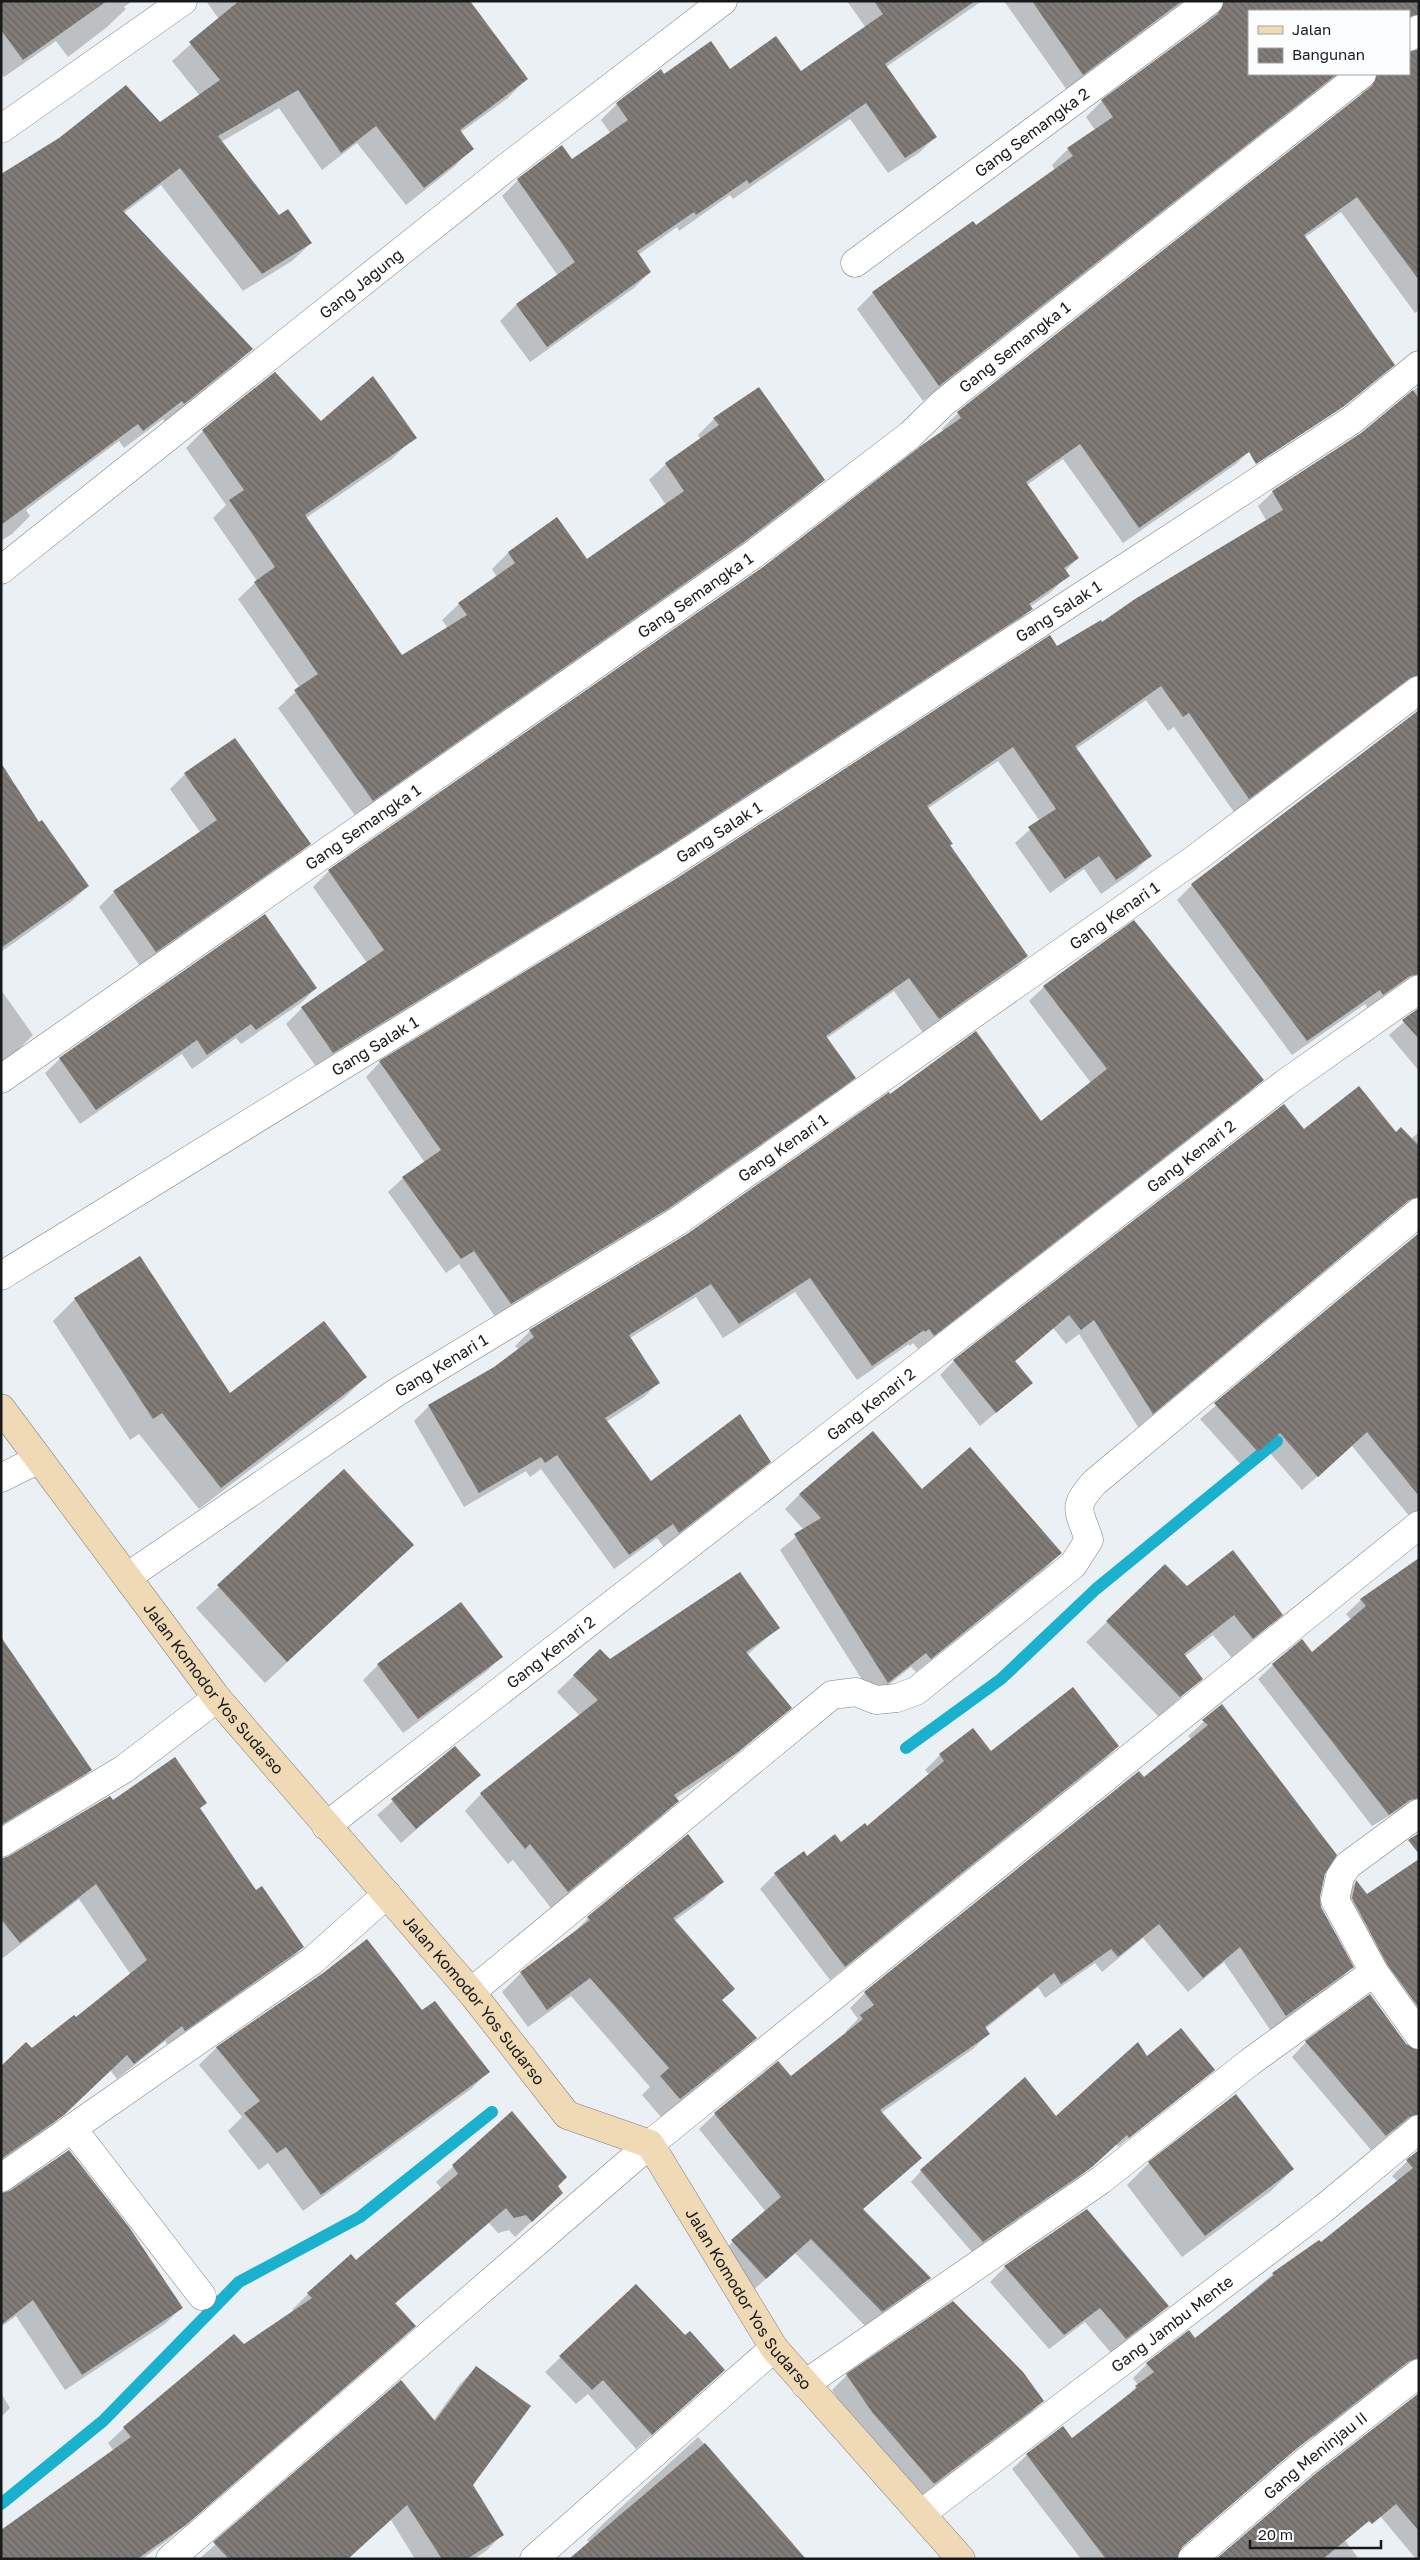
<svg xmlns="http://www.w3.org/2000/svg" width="1420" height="2560" viewBox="0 0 1420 2560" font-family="'Golos Text',sans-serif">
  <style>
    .shadow { fill: #0003 }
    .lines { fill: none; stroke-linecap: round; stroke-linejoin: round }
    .stream { stroke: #19b1ce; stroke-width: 12 }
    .building { fill: url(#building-back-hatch) }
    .street-casing { stroke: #7c8084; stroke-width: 29 }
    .secondary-casing { stroke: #7c8084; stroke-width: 29 }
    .street { stroke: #fff; stroke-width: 28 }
    .secondary { stroke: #efdab5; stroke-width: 28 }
    .labels { text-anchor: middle; stroke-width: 4.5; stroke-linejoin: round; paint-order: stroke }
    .street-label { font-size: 16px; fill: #17191a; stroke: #fbfdff }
  </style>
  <defs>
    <pattern id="building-back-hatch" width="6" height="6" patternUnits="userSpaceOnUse" patternTransform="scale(1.25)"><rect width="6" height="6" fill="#817c78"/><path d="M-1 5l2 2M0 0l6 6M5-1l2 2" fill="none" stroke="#696562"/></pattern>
  </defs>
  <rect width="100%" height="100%" fill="#ebf0f4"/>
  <path class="shadow" d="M1,1H132L124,7L126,9L107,27L68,57L56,41L4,77L1,74Z
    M206,1H468L526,79L508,98L461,132L472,148L454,167L406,205L357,143L322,170L279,108L221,142L279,217L311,243L292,261L243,291L161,185L124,213L251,349L233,367L165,422L163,419L124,448L119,441L26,510L30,516L12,534L1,541V179L160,124L200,96L172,61L219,19Z
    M847,1H982L886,67L935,137L919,153L888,173L850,119L733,199L730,195L679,231L677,227L638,255L650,272L634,288L530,362L500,321L516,305L558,276L502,196L518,180L561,146L572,161L611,134L601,120L617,104L664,75L729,70L801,73L866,28Z
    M1004,1H1190L1067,90Z
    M1192,1H1419V25L1409,31V11H1249V74H1409V53L1419,51V310L1415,313L1341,212L1304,238L1252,448L1236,464L1123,543L1063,459L1027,485L1078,558L1065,571L1068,575L1052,591L1030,607L1031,609L1015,625L639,870L317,1068L286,1024L302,1008L367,963L313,887L329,871L764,568L944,431L942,429L958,413L1361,96L1362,89L1343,74L1335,77L923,401L857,309L873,293L976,226L1055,170L1052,165L1068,149L1095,130L1086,117L1102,101L1208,23L1209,16Z
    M274,374L321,423L409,442L392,459L306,518L402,656L448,628L442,620L459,604L497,577L492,569L508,553L557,519L586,560L666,505L649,480L666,464L701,440L698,435L714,419L823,480L806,497L727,558L356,817L278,708L300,688L238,599L257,581L213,518L226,505L186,448L203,431Z
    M1419,386V699L1401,689L1394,692L1234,812L1174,727L1168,731L1146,700L1076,749L1150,856L1136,870L1101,894L1084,869L1050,893L1015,843L1040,821L998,761L927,809L949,846L1027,956L1012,971L923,1033L894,991L827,1038L854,1077L839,1092L653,1222L496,1318L459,1264L446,1273L388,1192L403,1178L425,1163L366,1077L380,1062L1056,648L1102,624L1267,522L1258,506L1273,492L1361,434Z
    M1419,711V998L1368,1009L1365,1004L1292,1055L1177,900L1192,885Z
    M234,739L309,844L294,859L140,966L99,907L114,892L200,832L170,789L185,774Z
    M1,766L39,824L88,886L71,902L1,952Z
    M1044,987L1262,1080L1247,1095L918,1349L913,1343L910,1346L909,1344L857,1380L795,1292L723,1338L696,1297L630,1338L659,1382L644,1397L606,1422L651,1483L769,1462L754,1476L664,1547L657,1538L614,1569L541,1469L530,1477L526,1471L464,1507L414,1421L429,1406L495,1368L519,1350L515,1346L530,1331L1041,1123L1091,1083L1029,1001Z
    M316,988L301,1003L241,1044L236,1038L192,1069L182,1054L80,1124L45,1073L60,1059Z
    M1,990L33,1035L16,1052L1,1062Z
    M1419,1009V1071L1389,1035Z
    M1304,1131L1396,1133L1411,1139L1419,1132V1221L1400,1211L1393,1214L1138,1427L1079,1334L1066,1344L1053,1328L1014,1362L1031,1383L980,1426L940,1375L954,1361Z
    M1419,1234V1528L1352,1446L1302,1490L1264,1446L1242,1466L1200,1419Z
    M139,1258L229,1395L366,1377L344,1398L199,1509L139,1434L130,1440L53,1321L75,1299Z
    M344,1471L413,1545L265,1683L196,1608Z
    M922,1491L1060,1553L1046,1568L916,1672L911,1667L873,1697L780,1550L804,1530L785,1509L800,1494Z
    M1419,1560V1798L1372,1826L1258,1679L1273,1665L1312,1654L1351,1620L1346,1614L1361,1600Z
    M1165,1566L1187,1588L1281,1614L1232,1658L1213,1635L1184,1657L1201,1679L1159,1717L1086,1642Z
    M778,1628L747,1655L790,1708L719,1769L675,1799L677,1801L660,1818L551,1908L513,1860L508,1864L465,1811L481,1794L580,1716L557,1692L600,1650L610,1660Z
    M501,1657L486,1672L403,1733L363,1680L378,1665Z
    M1,1668L91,1770L75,1786L1,1830Z
    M1221,1706L1324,1873L1318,1897L1320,1907L1352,1967L1337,1983L1271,2031L1224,1962L1188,1992L1143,1938L1102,1972L1095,1963L1045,1998L1038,1987L985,2029L988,2034L973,2049L881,2113L920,2158L862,2210L929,2278L914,2293L866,2327L795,2253L750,2293L717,2256L766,2212L699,2129L715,2114L791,2077L847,2033L846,2031L858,2019L850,2008L865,1993L1143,1779L1192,1740L1188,1736Z
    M1118,1746L1103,1761L830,1980L760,1889L775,1874L804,1853L807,1858L841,1844L867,1828L930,1775L925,1770L940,1755Z
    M455,1747L479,1775L401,1843L377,1815Z
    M112,1801L199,1809L256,1892L303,1947L287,1963L168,2046L165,2041L117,2079L110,2070L46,2131L1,2164V2068L75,2019L131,1975L79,1899L3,1958L1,1955V1874Z
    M1419,1861V2044L1342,1897L1356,1882L1367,1896Z
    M722,1882L703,1900L674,1921L721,2001L755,2038L736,2057L661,2117L642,2095L650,2087L571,1996L528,2027L502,1992L521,1973L570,1937L588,1918Z
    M323,1974L422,2012L488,2072L471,2089L303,2211L268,2163L259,2170L228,2131L242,2117L199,2065L216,2048Z
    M1370,1996L1411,2050L1419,2052V2138L1401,2128L1393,2131L1371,2150L1292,2057L1306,2042Z
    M1147,2058L1213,2070L1118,2147L1116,2144L1079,2178L972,2252L911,2182L921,2171L1055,2118Z
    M512,2113L556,2187L545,2209L515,2237L509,2230L498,2233L489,2223L395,2304L414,2326L398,2342L168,2540L142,2559H1V2529L3,2531L114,2451L108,2443L124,2428L294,2311L292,2310L308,2294L356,2262L442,2189L436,2182Z
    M1419,2150V2383L1402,2372L1393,2375L1314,2437L1285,2401L1284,2458L1177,2552L1176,2559H1081L1012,2469L1027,2455L1071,2440L1123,2400L1138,2385L1133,2378L1147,2364L1195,2340L1273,2274L1320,2244L1398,2182L1392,2176Z
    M69,2151L181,2308L165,2324L65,2390L16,2316L1,2327V2194Z
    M1149,2163L1293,2169L1271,2191L1182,2257L1127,2185Z
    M1087,2210L1167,2306L1152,2321L1111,2353L1085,2322L1049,2349L990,2282L1005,2267Z
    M636,2286L685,2337L723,2370L636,2449L588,2394L576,2404L545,2372Z
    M476,2368L471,2485L503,2534L486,2551L474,2559H415L391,2520L347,2559H199L401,2382L433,2421L460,2384Z
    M847,2375L1042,2401L1028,2416L919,2498L856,2427L832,2390Z
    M1,2393L10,2408L1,2417Z
    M1419,2395V2559H1416L1336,2463Z
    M698,2437L794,2545L590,2542L587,2540L604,2523Z
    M1304,2485L1359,2559H1218Z"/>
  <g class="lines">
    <path class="stream" d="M906,1748L1001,1679L1096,1589L1277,1441
      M1,2504L103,2421L239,2282L360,2217L492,2112"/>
  </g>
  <path class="building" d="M1,1H107L23,60L1,30Z
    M239,1H470L528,79L460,130L474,149L424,188L376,126L341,153L298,90L218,136L279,215L288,209L312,243L262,274L180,168L123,211L253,349L184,404L182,401L143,431L138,424L1,525V174L59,138L126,85L160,122L220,80L189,42Z
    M874,1H975L885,64L937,137L905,158L866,103L749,184L747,180L696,215L694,212L637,251L651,272L547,347L516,304L575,262L517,179L562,145L572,159L628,120L616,103L661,69L664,74L711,41L730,69L776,36L801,71L883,14Z
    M1032,1H1182L1083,75Z
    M1224,1H1419V14L1409,17V11H1249V74H1337L939,386L872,292L973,221L976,225L1073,156L1067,148L1113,117L1101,100L1218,14Z
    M1419,49V280L1357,197L1304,235L1395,365L1343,407L1256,464L1249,452L1139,528L1080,444L1026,482L1079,558L1064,568L1070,576L1029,604L1033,609L657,854L333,1053L301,1007L384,950L328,870L763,567L922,445L961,418L957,412L1372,86L1377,74H1409V52Z
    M275,372L321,421L373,376L417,438L305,515L402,655L467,615L458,603L515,563L508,552L557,517L587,559L684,491L665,463L719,425L713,418L759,387L825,480L745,541L373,801L294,690L318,674L254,582L275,567L229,500L244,490L202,430Z
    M1413,390L1419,399V675L1410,678L1249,799L1189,713L1183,717L1161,686L1075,746L1152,856L1116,880L1099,856L1065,879L1028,827L1056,809L1013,747L927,806L953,844L950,845L1028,956L939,1019L909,978L826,1036L856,1078L669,1208L511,1304L474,1251L461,1259L402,1177L441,1150L379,1061L674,880L1050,635L1057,646L1101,620L1102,622L1135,599L1283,510L1272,491L1361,433Z
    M1419,710V974L1410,976L1383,995L1380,990L1307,1041L1191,884Z
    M235,738L311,844L156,952L113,891L217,820L184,773Z
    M1,763L39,822L42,820L89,886L1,948Z
    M265,914L317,988L256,1030L251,1024L207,1055L197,1040L96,1110L59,1058Z
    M1134,920L1264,1080L934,1336L929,1329L925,1332L924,1330L872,1366L810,1278L739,1324L711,1284L629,1335L660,1383L605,1418L651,1481L740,1414L771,1462L679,1533L673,1524L629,1555L557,1455L545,1463L541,1457L479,1493L428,1405L494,1367L534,1337L529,1330L687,1234L889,1092L890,1094L976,1031L1041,1121L1107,1069L1043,986Z
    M1419,1008V1039L1402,1020Z
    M1359,1086L1396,1132L1401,1127L1419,1146V1197L1409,1200L1153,1414L1094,1320L1081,1330L1069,1315L1015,1361L1033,1383L996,1413L953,1360L1284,1104L1304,1129Z
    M1419,1233V1496L1367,1432L1318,1477L1280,1433L1258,1452L1214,1403Z
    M140,1256L230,1393L324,1321L367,1377L221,1488L162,1413L153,1419L74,1298Z
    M873,1431L922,1489L970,1447L1062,1553L931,1659L926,1653L888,1683L794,1534L821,1518L799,1494Z
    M344,1469L414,1545L287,1662L217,1585Z
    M1233,1550L1283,1615L1253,1639L1234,1615L1184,1654L1203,1679L1180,1697L1106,1621L1165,1564L1187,1586Z
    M1419,1558V1798L1410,1800L1389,1815L1272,1664L1302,1639L1312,1652L1366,1606L1360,1599Z
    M740,1572L780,1628L746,1652L792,1708L738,1752L674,1795L679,1801L568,1892L530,1844L525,1849L480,1793L598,1700L573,1675L600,1649L610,1659Z
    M461,1602L503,1657L418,1719L377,1664Z
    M1,1637L92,1770L1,1825Z
    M1073,1687L1119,1746L845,1967L774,1873L804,1851L807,1856L835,1834L841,1842L865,1823L867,1826L944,1761L939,1754L973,1728L991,1751Z
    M1222,1704L1337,1855L1325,1874L1320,1897L1321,1907L1354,1967L1286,2016L1240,1947L1203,1978L1159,1924L1118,1957L1111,1949L1061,1984L1054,1973L985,2027L990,2034L880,2110L922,2158L863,2209L931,2278L882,2312L811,2239L766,2279L731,2240L781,2197L714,2113L778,2061L791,2076L863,2019L860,2015L874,2005L864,1992L1139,1771L1144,1777L1208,1725L1202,1720Z
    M455,1746L481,1775L416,1829L391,1799Z
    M175,1757L207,1803L200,1808L256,1890L262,1886L304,1947L185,2031L182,2026L134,2064L127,2055L64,2115L1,2159V2066L26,2042L32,2048L74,2015L76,2017L147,1960L96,1884L20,1943L1,1919V1859L9,1856L110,1796L113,1800Z
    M1419,1833V1854L1408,1840Z
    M688,1834L724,1882L673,1918L735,1989L722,2000L757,2038L680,2099L660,2076L669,2068L590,1978L547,2010L520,1972L590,1920L587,1917Z
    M1419,1859V2008L1387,1964L1352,1898L1356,1880L1367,1894Z
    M367,1939L422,2010L435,2001L490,2072L321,2195L286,2147L277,2153L244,2113L260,2101L216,2047L323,1973Z
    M1370,1994L1406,2044L1419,2050V2114L1409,2117L1386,2136L1305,2041Z
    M1181,2028L1215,2070L1129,2138L1127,2135L1092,2167L983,2242L920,2170L1025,2077L1056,2116L1138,2042L1147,2056Z
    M1236,2094L1294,2169L1205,2236L1148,2162Z
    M512,2111L567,2177L558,2186L563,2193L532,2222L526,2215L514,2218L506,2208L395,2303L416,2326L186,2525L137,2559H1V2530L131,2437L123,2427L234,2334L244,2344L312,2298L307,2293L351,2254L356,2260L458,2174L452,2165Z
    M69,2150L129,2227L183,2308L82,2375L33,2300L1,2325V2193L10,2191Z
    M1419,2150V2358L1409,2361L1295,2450L1182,2547L1177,2559H1106L1026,2454L1063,2426L1072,2438L1137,2388L1135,2386L1154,2372L1146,2363L1189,2330L1195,2338L1274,2275L1272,2273L1319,2240L1321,2242L1413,2168L1406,2160Z
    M1087,2209L1169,2306L1126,2339L1100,2308L1064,2335L1004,2266Z
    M636,2284L685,2335L690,2331L725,2370L652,2435L603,2380L592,2390L559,2356Z
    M953,2301L1023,2372L1044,2401L934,2484L872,2412L846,2374Z
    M476,2366L531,2406L473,2485L504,2535L467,2559H442L407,2505L348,2559H229L213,2542L401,2380L435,2421Z
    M1419,2393V2531L1396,2504L1372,2524L1369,2521L1323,2559H1216L1315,2474Z
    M705,2443L806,2559H569L620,2515Z"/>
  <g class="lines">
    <defs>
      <g id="street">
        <path d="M1409,37L1419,29"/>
        <path d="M1,129L183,1"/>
        <path id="s1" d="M855,263L1209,1"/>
        <path id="s2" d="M1,570L507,167L723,1"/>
        <path id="s3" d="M1,1079L754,554L910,435L943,403L1362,74"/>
        <path id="s4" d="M1,1276L665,867L1352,420L1419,365"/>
        <path d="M1,1478L39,1459"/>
        <path id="s5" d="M127,1577L397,1392L678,1221L1196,858L1419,690"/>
        <path id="s6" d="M326,1826L1284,1084L1419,989"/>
        <path d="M1,1843L124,1769L217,1698"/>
        <path d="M1374,1972L1335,1900L1340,1877L1348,1865L1419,1813"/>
        <path d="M471,1992L832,1695L856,1692L876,1700L897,1698L916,1691L1073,1565L1089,1540C1079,1509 1071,1508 1095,1482L1419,1212"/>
        <path d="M72,2128L202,2296"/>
        <path d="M1,2178L312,1961L387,1894"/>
        <path d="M805,2384L1101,2180L1250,2062L1374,1972L1419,2035"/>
        <path id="s7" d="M921,2514L1323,2209L1419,2129"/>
        <path d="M170,2559L650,2144L1419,1525"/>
        <path d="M534,2559L774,2348"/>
        <path id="s8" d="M1192,2559L1305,2462L1419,2373"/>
      </g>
      <g id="secondary">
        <path id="s9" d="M1,1408L217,1698L471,1992L567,2115L650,2144L774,2348L961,2559"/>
      </g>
    </defs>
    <use href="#street" class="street-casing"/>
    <use href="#secondary" class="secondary-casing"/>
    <use href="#street" class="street"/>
    <use href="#secondary" class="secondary"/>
  </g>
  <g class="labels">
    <g class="street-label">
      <text dy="6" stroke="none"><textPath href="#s1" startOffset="220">Gang Semangka 2</textPath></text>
      <text dy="6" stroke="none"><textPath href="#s2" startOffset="460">Gang Jagung</textPath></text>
      <text dy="6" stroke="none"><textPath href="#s3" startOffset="1251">Gang Semangka 1</textPath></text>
      <text dy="6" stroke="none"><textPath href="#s3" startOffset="846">Gang Semangka 1</textPath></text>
      <text dy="6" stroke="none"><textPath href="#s4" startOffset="1249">Gang Salak 1</textPath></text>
      <text dy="6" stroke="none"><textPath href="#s3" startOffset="441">Gang Semangka 1</textPath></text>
      <text dy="6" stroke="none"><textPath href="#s4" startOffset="844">Gang Salak 1</textPath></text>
      <text dy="6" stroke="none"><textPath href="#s5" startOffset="1189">Gang Kenari 1</textPath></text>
      <text dy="6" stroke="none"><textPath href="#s4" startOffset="439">Gang Salak 1</textPath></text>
      <text dy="6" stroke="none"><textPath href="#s5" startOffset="784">Gang Kenari 1</textPath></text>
      <text dy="6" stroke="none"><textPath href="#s6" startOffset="1094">Gang Kenari 2</textPath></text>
      <text dy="6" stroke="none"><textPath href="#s5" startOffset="379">Gang Kenari 1</textPath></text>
      <text dy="6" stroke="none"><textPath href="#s6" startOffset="689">Gang Kenari 2</textPath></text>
      <text dy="6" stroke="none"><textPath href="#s6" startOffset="284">Gang Kenari 2</textPath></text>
      <text dy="6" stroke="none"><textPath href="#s9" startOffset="352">Jalan Komodor Yos Sudarso</textPath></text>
      <text dy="6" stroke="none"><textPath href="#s9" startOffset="758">Jalan Komodor Yos Sudarso</textPath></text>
      <text dy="6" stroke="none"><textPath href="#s9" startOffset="1178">Jalan Komodor Yos Sudarso</textPath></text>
      <text dy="6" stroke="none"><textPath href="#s7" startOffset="315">Gang Jambu Mente</textPath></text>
      <text dy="6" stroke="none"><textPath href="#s8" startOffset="161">Gang Meninjau II</textPath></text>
    </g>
  </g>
  <rect width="1420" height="2560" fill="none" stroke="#17191a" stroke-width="5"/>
  <rect x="1248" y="10" width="162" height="65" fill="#fbfdff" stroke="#a0a2a3"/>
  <rect x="1258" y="26" width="25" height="8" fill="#efdab5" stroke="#a0a2a3"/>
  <text x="1292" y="35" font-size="15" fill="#17191a">Jalan</text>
  <rect x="1258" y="48" width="25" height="15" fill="url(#building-back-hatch)" stroke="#a0a2a3"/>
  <text x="1292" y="60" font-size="15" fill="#17191a">Bangunan</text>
  <path d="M1250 2540v8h131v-8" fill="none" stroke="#17191a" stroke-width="2.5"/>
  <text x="1258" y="2540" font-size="15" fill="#17191a" stroke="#fbfdff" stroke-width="4" paint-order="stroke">20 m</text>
</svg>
